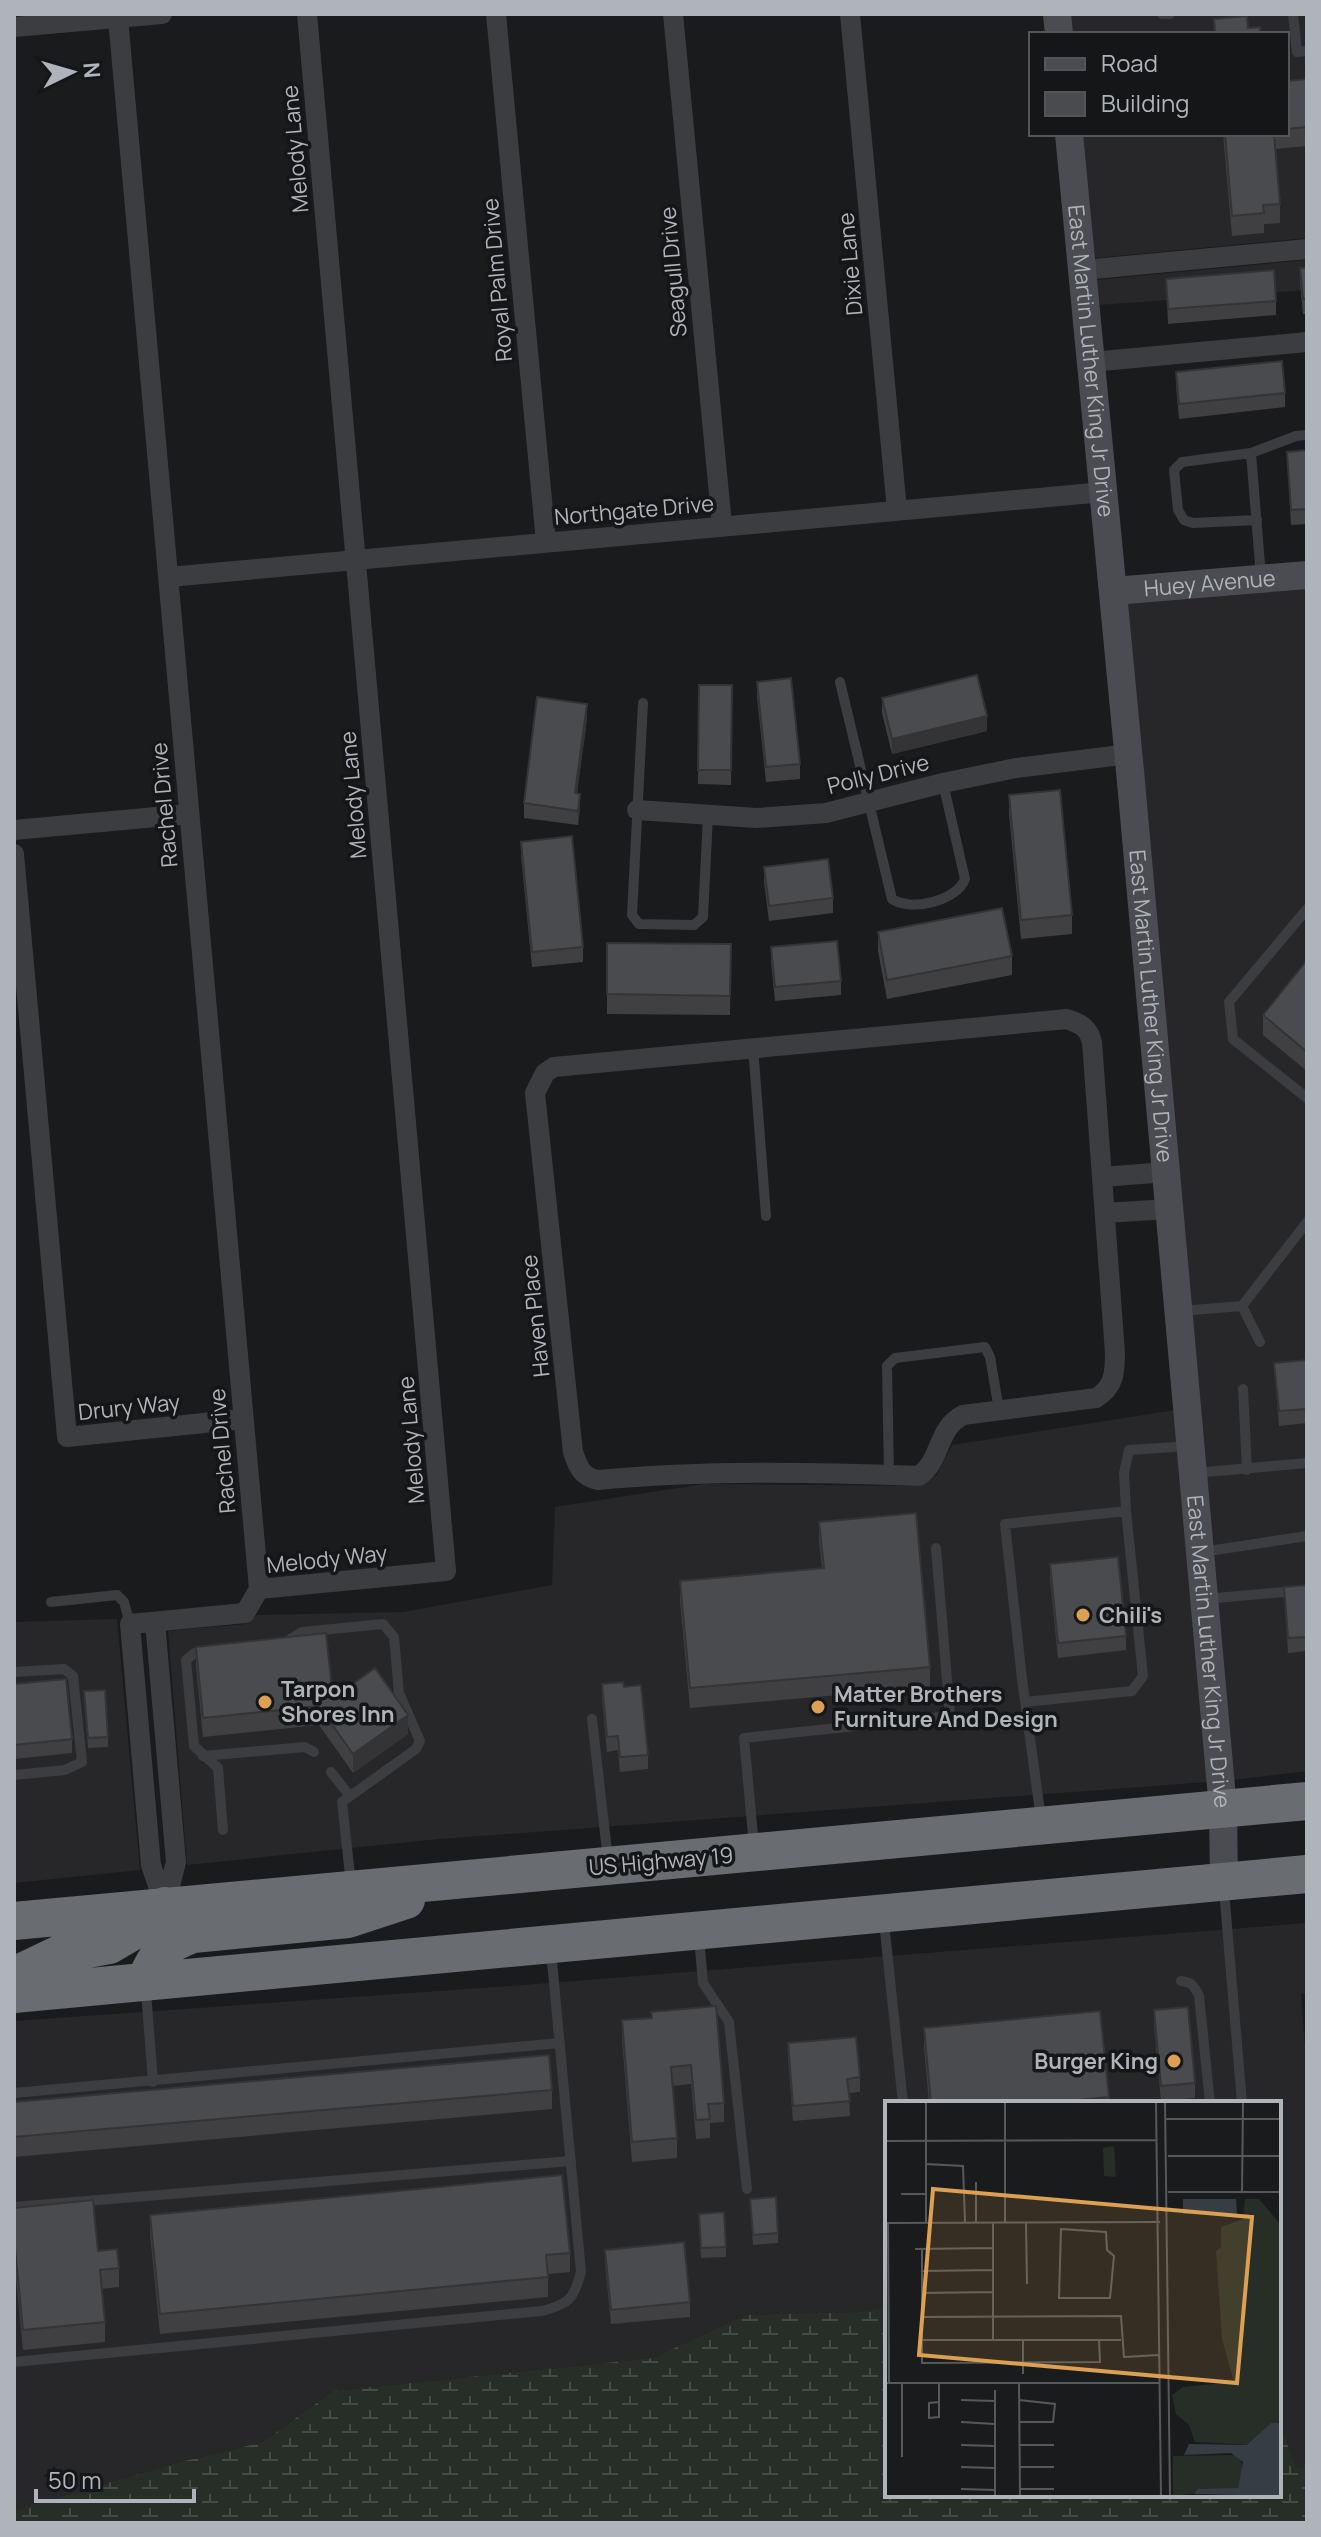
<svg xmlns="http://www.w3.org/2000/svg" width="1321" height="2537" viewBox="0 0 1321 2537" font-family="Manrope,sans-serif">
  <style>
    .built { fill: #272729 }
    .wetland { fill: url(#wetland-marsh) }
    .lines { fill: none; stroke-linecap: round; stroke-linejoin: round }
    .lane { stroke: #3c3d41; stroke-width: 10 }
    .street { stroke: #3c3d41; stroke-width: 20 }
    .secondary { stroke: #4a4c51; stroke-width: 28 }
    .highway { stroke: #696c71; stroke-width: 38 }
    .wall { fill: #404043 }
    .shaded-wall { fill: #343437 }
    .building { fill: #4a4b4e; stroke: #343437; stroke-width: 2 }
    .poi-dot { fill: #dca053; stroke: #151617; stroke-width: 3 }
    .labels { text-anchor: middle; stroke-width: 7; stroke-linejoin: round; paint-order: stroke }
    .street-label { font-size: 22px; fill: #afb3ba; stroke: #151617 }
    .poi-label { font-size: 22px; font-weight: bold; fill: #afb3ba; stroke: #151617; text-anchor: start }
    .inset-road { fill: none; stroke: #56585b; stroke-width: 2 }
    .view { fill: #dca053; fill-opacity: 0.15; stroke: #dca053; stroke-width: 4 }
    .inset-edge { fill: none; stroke: #afb3ba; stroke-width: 4 }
  </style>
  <defs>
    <pattern id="wetland-marsh" width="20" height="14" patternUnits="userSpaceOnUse" patternTransform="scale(2)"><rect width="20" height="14" fill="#272e27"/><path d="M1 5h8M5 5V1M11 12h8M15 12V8" fill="none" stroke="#444a44"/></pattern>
  </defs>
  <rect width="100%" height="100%" fill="#1a1b1c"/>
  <path class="built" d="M1069,14H1307V238L1094,258L1081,134H1287V34H1071Z
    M1307,260V290L1098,305L1096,280Z
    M1307,586V1771L1232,1780L1127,601Z
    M1175,1410L1208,1782L439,1839L187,1865L168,1631L246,1624L257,1615L403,1612L552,1585L555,1507L704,1484L918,1486L925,1484L937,1475L952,1445Z
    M117,1619L140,1870L14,1883V1622Z
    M1307,1923V1993L1301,1994L1307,2073V2467L1296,2469L1279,2421V2103H887V2306L859,2312L745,2315L653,2358L333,2391L263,2442L180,2462L14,2510V2021L497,1987Z"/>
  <path class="wetland" d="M887,2306V2495H1279V2421L1296,2468L1307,2467V2523H14V2510L180,2462L263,2442L333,2391L653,2358L745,2315L859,2312Z"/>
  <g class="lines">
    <path class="lane" d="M1162,14H1170
      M1293,14L1297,52L1307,51
      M1251,453L1182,462L1174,470L1178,510L1184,520L1193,523L1257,520
      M1261,577L1251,453L1296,436L1307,435
      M840,682L892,899C911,912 957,901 965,879L943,783
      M643,703L632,915L639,924L694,925L703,917L708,815
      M1307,909L1229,1002L1233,1039L1307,1098
      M753,1047L766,1216
      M1242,1306L1307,1222
      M1181,1311L1242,1306L1260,1342
      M1243,1389L1247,1470
      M1195,1473L1307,1463
      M889,1475L887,1366L895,1358L985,1347L990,1357L999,1410
      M1126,1511L1124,1473L1129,1450L1190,1446
      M1202,1552L1307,1536
      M1205,1599L1307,1590
      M51,1602L117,1595L124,1602L130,1624
      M286,1642L302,1632L383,1624L394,1637L399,1693L420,1741L416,1749L342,1802L351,1884
      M207,1651L195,1653L186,1660L194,1746L218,1768L223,1830
      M14,1672L64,1669L73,1676L82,1762L65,1770L14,1775
      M1025,1702L1132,1691L1143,1676L1126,1511L1005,1524L1022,1679L1041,1819
      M592,1719L608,1860
      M203,1756L305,1747L314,1752
      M331,1772L349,1795
      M754,1846L744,1738L950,1716L936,1548
      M1224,1890L1242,2103
      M884,1922L903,2103
      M699,1937L703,1983L729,2022L747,2189
      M1181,1981C1192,1982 1195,1987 1199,1996L1210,2103
      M146,1991L153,2082
      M14,2093L560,2043
      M14,2207L571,2161
      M14,2362L542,2311C569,2304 574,2299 581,2272L551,1951"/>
    <path class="street" d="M496,14L546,542
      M673,14L722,525
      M850,14L897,510
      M118,18L259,1589
      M14,27L162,14
      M1083,270L1307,249
      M1091,362L1307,342
      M169,577L1104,492
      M637,810L757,818L826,813L943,783L1016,768L1129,754
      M14,830L189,814
      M14,854L67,1437L243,1419
      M1067,1019C1081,1024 1088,1027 1092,1042L1115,1353C1115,1373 1114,1387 1096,1398L963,1415C936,1429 942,1460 919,1476C811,1472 705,1470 598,1480C582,1477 578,1467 573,1452L535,1093L545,1073L554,1067Z
      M1102,1177L1166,1172
      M1105,1213L1169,1209
      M259,1589L446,1571L307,14
      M155,1622L176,1862L165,1906
      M165,1906L151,1865L130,1624L245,1613L259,1589"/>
    <g class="secondary">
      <path d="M1057,14L1059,34"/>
      <path id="s1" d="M1069,134C1125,692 1173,1250 1223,1809L1224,1881"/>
      <path id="s2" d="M1114,591L1307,575"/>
    </g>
    <path class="highway" d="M14,1921L1307,1801
      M14,1976L60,1954L109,1945L145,1924L165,1906
      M145,1981C159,1952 163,1945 193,1934L348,1919L406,1900
      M14,1994L1307,1874"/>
  </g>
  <path class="wall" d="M1307,79V146L1275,149L1280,204V223L1264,224V233L1232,236L1223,134H1287V81Z
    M1300,268H1307V314H1303L1300,283Z
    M1166,279L1276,301V315L1168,324Z
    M1176,372L1285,393V407L1179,419L1176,386Z
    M1307,450V524L1291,525L1287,452Z
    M757,682L800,764V779L766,782L757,697Z
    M699,685H732L731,785L698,784Z
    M882,698L987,731L892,754L882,713Z
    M587,719L577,793L580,808L578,825L524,818V803Z
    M1009,795L1072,915V934L1021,939L1009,814Z
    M521,842L583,947V962L532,967L521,856Z
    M764,867L833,898V913L769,921L764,882Z
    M878,932L1012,956V975L887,999L878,951Z
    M607,943L731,944L730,1015L607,1014Z
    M771,947L841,981V995L775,1001L771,962Z
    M1307,960V1071L1263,1035V1015Z
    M1307,1360V1423L1279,1426L1274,1363Z
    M819,1522L930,1667V1687L690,1708L680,1601V1581L822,1568L819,1541Z
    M1050,1564L1126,1636V1650L1058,1658L1050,1579Z
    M1307,1585V1651L1288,1653L1284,1587Z
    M196,1647L333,1698L408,1734L353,1773L319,1725L203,1737L196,1666Z
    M14,1684L72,1739V1753L14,1759Z
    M602,1684L648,1755V1769L620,1772L618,1750L607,1752L602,1699Z
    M84,1691L108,1737V1747L88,1748Z
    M1154,2010L1195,2083V2098L1161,2101L1154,2025Z
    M651,2018L724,2103V2122L710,2123V2138L696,2139L691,2084L672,2086L677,2138V2158L632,2162L622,2040V2020Z
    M924,2028L1109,2097V2103H929L924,2048Z
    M788,2043L860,2077V2092L849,2093L850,2116L793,2121L788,2058Z
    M552,2090V2109L14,2157V2102Z
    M750,2199L778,2233V2243L753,2245Z
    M14,2208L98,2251L119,2268V2287L101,2289L105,2322V2342L23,2350L14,2256Z
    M150,2215L570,2253V2272L548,2274V2297L160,2334L150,2234Z
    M699,2223L726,2247V2257L701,2258Z
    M605,2250L690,2302V2317L611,2324L605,2264Z"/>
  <path class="shaded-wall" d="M587,704V719L575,808V793Z
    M987,716V731L892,754V739Z
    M580,794V808L578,825V811Z
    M408,1715V1734L353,1773V1754Z"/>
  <path class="building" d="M1247,16L1248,28L1260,27V34H1215L1214,19Z
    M1307,79V127L1287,129V81Z
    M1225,134H1274L1280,204L1263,205L1264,213L1232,216Z
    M1300,268H1307V299H1303Z
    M1274,270L1276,301L1168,309L1166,279Z
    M1282,361L1285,393L1179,404L1176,372Z
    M1307,450V509L1291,510L1287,452Z
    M977,675L987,716L892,739L882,698Z
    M791,678L800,764L766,767L757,682Z
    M699,685H732L731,770H698Z
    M537,697L587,704L575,793L580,794L578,811L524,803Z
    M1060,790L1072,915L1021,920L1009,795Z
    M572,836L583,947L532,952L521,842Z
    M828,859L833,898L769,906L764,867Z
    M1002,908L1012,956L887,980L878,932Z
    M837,941L841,981L775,987L771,947Z
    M607,943L731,944L730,996L607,994Z
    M1307,960V1052L1263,1015Z
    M1307,1360V1409L1279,1411L1274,1363Z
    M916,1513L930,1667L690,1688L680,1581L824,1568L819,1522Z
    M1118,1557L1126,1636L1058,1643L1050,1564Z
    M1307,1585V1637L1288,1638L1284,1587Z
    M326,1633L333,1698L375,1668L408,1715L353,1754L319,1706L203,1718L196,1647Z
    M66,1679L72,1739L14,1745V1684Z
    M623,1682L624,1687L641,1685L648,1755L620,1757L618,1736L607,1737L602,1684Z
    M105,1690L108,1737L88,1738L84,1691Z
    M716,2006L724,2103L708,2104L710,2119L696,2120L691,2065L671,2067L677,2138L632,2142L622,2020L652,2018L651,2012Z
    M1188,2007L1195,2083L1161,2086L1154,2010Z
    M1100,2011L1109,2097L1047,2103H931L924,2028Z
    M856,2037L860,2077L847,2079L850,2101L793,2106L788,2043Z
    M549,2055L552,2090L14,2137V2102Z
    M562,2175L570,2253L546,2255L548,2277L160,2314L150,2215Z
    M776,2197L778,2233L753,2235L750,2199Z
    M93,2200L98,2251L117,2249L119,2268L100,2270L105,2322L23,2330L14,2237V2208Z
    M724,2212L726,2247L701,2248L699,2214Z
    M684,2242L690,2302L611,2310L605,2250Z"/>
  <g class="poi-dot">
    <circle cx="1083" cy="1615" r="8"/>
    <circle cx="265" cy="1702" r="8"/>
    <circle cx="818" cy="1707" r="8"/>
    <circle cx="1174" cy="2061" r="8"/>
  </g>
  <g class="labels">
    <g class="street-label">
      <text transform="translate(295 149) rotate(-95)" y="8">Melody Lane</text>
      <text transform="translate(850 264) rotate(-95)" y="8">Dixie Lane</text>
      <text transform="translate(673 272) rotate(-95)" y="8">Seagull Drive</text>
      <text transform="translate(497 280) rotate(-95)" y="8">Royal Palm Drive</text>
      <text dy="8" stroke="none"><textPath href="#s1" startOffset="228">East Martin Luther King Jr Drive</textPath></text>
      <text transform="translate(634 510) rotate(-5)" y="8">Northgate Drive</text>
      <text dy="8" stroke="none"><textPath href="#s2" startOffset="96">Huey Avenue</textPath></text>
      <text transform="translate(878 774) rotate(-14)" y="8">Polly Drive</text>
      <text transform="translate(353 795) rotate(-95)" y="8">Melody Lane</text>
      <text transform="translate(164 805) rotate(-95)" y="8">Rachel Drive</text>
      <text dy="8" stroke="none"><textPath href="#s1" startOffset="876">East Martin Luther King Jr Drive</textPath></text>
      <text transform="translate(535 1316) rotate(-96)" y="8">Haven Place</text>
      <text transform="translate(129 1407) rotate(-6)" y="8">Drury Way</text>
      <text transform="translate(411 1440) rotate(-95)" y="8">Melody Lane</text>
      <text transform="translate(222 1451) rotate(-95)" y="8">Rachel Drive</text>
      <text transform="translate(327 1559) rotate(-6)" y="8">Melody Way</text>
      <text dy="8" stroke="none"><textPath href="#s1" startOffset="1524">East Martin Luther King Jr Drive</textPath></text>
      <text transform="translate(661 1861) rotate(-5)" y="8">US Highway 19</text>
    </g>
    <g class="poi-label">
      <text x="1099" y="1623">Chili's</text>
      <text x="281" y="1697">Tarpon<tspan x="281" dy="25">Shores Inn</tspan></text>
      <text x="834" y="1702">Matter Brothers<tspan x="834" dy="25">Furniture And Design</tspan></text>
      <text x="1158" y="2069" text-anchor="end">Burger King</text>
    </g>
  </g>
  <g transform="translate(885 2101)">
    <rect width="396" height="396" fill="#1a1b1c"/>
    <path d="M229,45L231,76L219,75L218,47ZM360,98H374L396,124V322L367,344L310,341L304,324L291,313L287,294L298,286L349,281L337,238L331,150L336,146V126L358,118Z" fill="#272e27"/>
    <path d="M354,354L359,370L353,387L288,395V355Z" fill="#272e27"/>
    <path d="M298,98H351L352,113H298ZM386,322H396V395L309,393L313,388L353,387L358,361L346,352L299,354L304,343L362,344Z" fill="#363e44"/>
    <path class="inset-road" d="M41,1V122M271,1L276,395M280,1L285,395M281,18H396M0,40L271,39M283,55H396M41,63L78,65L80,121M91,81V121M283,91H396M357,91L358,1M16,93H41M108,121V239M120,121V1M141,121L142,183M0,122L275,121M3,122L4,282M176,128L221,131L222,149L229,155L225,197H174ZM30,148L108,147M37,148V262L215,261L214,239M37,170L108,169M37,192L108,191M37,216L236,215L239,256L274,254M37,239H236M138,273V239M0,282H275M17,282V356M54,282V316L44,317V302L54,301M134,282L135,395M110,289V395M76,299L110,300M134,299L170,303L168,321H135M76,321L110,323M76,344L110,345M135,344H169M76,366L110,367M135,366H169M76,388L110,389M135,388H169"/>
    <path class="view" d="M48,88L367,116L352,282L34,254Z"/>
    <rect width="396" height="396" class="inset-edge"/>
  </g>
  <rect width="1321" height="2537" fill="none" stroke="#afb3ba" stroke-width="32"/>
  <rect x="1029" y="32" width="260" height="104" fill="#151617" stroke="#535558" stroke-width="2"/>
  <rect x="1045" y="58" width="40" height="12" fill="#4a4c51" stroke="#535558" stroke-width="2"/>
  <text x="1101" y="72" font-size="24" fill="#afb3ba">Road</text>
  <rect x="1045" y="92" width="40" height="24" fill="#4a4b4e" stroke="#535558" stroke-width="2"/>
  <text x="1101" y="112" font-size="24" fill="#afb3ba">Building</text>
  <g transform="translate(72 72) rotate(85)" stroke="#151617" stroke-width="6" paint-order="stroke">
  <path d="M0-6L14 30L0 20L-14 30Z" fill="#afb3ba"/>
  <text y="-12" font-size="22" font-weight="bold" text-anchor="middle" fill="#afb3ba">N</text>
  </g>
  <path d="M36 2489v12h158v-12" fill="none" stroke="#afb3ba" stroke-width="4"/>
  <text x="48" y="2489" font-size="24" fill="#afb3ba" stroke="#151617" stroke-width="6" paint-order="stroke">50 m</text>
</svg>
